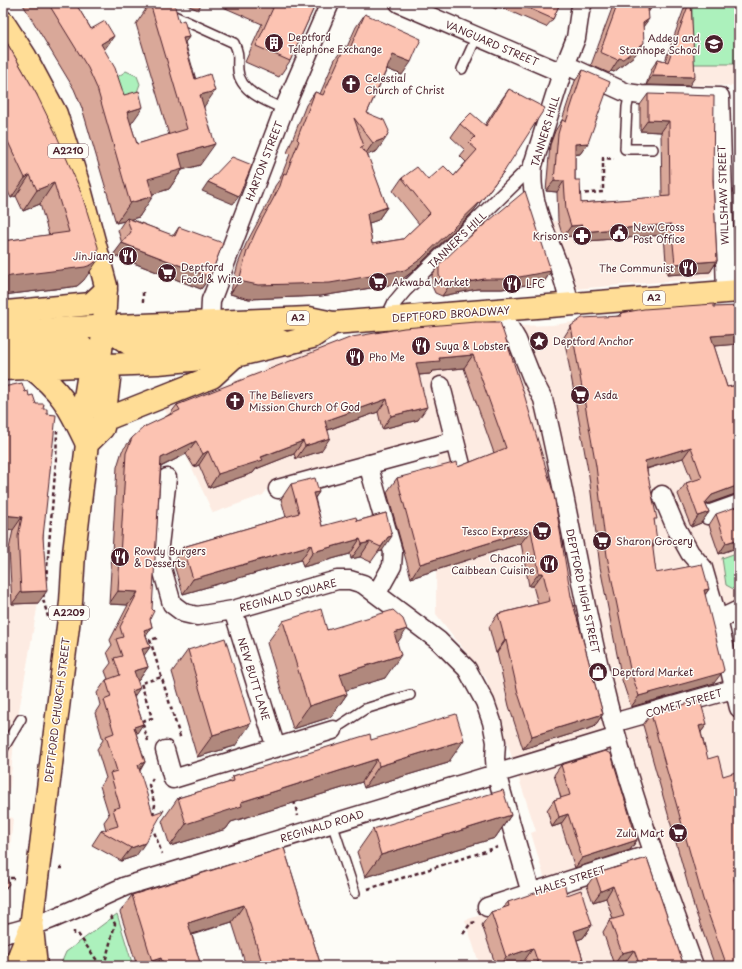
<svg xmlns="http://www.w3.org/2000/svg" width="742" height="969" viewBox="0 0 742 969" font-family="'Playpen Sans',sans-serif">
  <style>
    .built { fill: #fdebe2 }
    .green { fill: #acf1bc; stroke: #7b8874 }
    .lines { fill: none; stroke-linecap: round; stroke-linejoin: round }
    .service-casing { stroke: #4a1f2b; stroke-width: 12 }
    .pedestrian-casing { stroke: #4a1f2b; stroke-width: 16 }
    .minor-casing { stroke: #4a1f2b; stroke-width: 21 }
    .primary-casing { stroke: #4a1f2b; stroke-width: 25 }
    .trunk-casing { stroke: #4a1f2b; stroke-width: 25 }
    .path { stroke: #4a1f2b; stroke-width: 2.5; stroke-dasharray: 4 3; stroke-linecap: butt }
    .service { stroke: #fdfcf7; stroke-width: 9 }
    .pedestrian { stroke: #fdfcf7; stroke-width: 13 }
    .minor { stroke: #fdfcf7; stroke-width: 18 }
    .primary { stroke: #ffdd96; stroke-width: 22 }
    .trunk { stroke: #ffdd96; stroke-width: 22 }
    .wall { fill: #d9a899; stroke: #4a1f2b }
    .shaded-wall { fill: #b0887d; stroke: #4a1f2b }
    .building { fill: #fcc3b2; stroke: #4a1f2b }
    .labels { text-anchor: middle; stroke-width: 3; stroke-linejoin: round; paint-order: stroke }
    .shield { fill: #fdfcf7; stroke: #806168; stroke-width: 1 }
    .shield-label { font-size: 9px; font-weight: bold; fill: #4a1f2b }
    .poi-label { font-size: 10px; fill: #4a1f2b; stroke: #fdfcf7; text-anchor: start }
    .street-label { font-size: 10px; fill: #4a1f2b; stroke: #fdfcf7 }
  </style>
  <rect width="100%" height="100%" fill="#fdfcf7"/>
  <filter id="ink" filterUnits="userSpaceOnUse"><feTurbulence type="fractalNoise" baseFrequency=".025" numOctaves="2"/><feDisplacementMap in="SourceGraphic" scale="8" xChannelSelector="R" yChannelSelector="G"/><feConvolveMatrix kernelMatrix="1 2 1 2 8 2 1 2 1" color-interpolation-filters="sRGB"/></filter>
  <g filter="url(#ink)">
    <path class="built" d="M687,3H739V86L691,85Z
      M711,203L714,270L712,275L708,278L574,289L548,222Z
      M739,307V600L711,613L739,700V966H480L465,920L547,894L545,880L531,833L536,831L486,678L436,614L437,436L274,479L263,495L213,513L164,408L262,370L271,360L353,339L491,327L552,325L624,315Z
      M3,398L34,550L38,603L14,739L10,786L3,804Z
      M3,816L13,818L6,889L3,897Z"/>
    <path class="green" d="M692,3H737L738,64H692Z
      M126,71L137,76L140,84L137,92L129,96L121,95L116,78Z
      M739,552V592L726,585L722,558Z
      M117,914L133,966H60L66,952Z"/>
    <g class="lines">
      <defs>
        <path id="service" d="M146,3L234,43C240,55 237,58 238,70C239,91 267,102 284,109
          M462,69L477,36
          M630,93L627,107L625,149H653
          M333,730L365,709L410,695
          M3,749L21,719
          M332,823L355,893"/>
        <path id="pedestrian" d="M387,319L395,302L405,290L533,165"/>
        <path id="minor" d="M399,3L562,73
          M566,65L627,93L641,95L720,97L726,292
          M569,305C563,257 527,214 533,165L562,73L576,38L580,11L583,3
          M500,311L517,340L532,378L543,399C569,506 584,616 613,723C635,805 665,886 694,966
          M210,322L211,300L214,293L284,109L330,3
          M441,386L461,465
          M368,464L393,552L392,566L377,593
          M167,478L158,554L172,604L184,613L197,616L233,610L337,580H350L363,584L439,641L467,669L485,702L492,722L496,742L495,759L496,773L531,893
          M278,489L455,441
          M662,495L676,528L690,553L703,568L718,620
          M708,515L739,504
          M233,610L276,748
          M739,610L718,620L739,708
          M613,723L733,689
          M165,750L173,779L333,730
          M487,907L654,853
          M3,934C47,925 86,903 126,886L617,737"/>
        <path id="primary" d="M3,22L25,56L56,114L80,189L106,286L104,327L99,365
          M3,314L6,312L91,304L106,290
          M104,327L133,346L181,344L270,336L287,344
          M3,350L81,346L99,365L109,379L103,428L87,444
          M104,420L212,377L235,356
          M32,928L36,966
          M16,966L17,961L31,927L71,602L74,553L87,444L82,418L84,404L88,379L99,365"/>
        <path id="trunk" d="M3,333L70,328L309,318L333,323L739,291
          M30,367C63,392 70,409 87,444
          M3,369L158,363L235,356L312,337L333,323"/>
      </defs>
      <use href="#service" class="service-casing"/>
      <use href="#pedestrian" class="pedestrian-casing"/>
      <use href="#minor" class="minor-casing"/>
      <use href="#primary" class="primary-casing"/>
      <use href="#trunk" class="trunk-casing"/>
      <path class="path" d="M578,194L603,192V158L614,159
        M143,292V302
        M46,580L56,461L57,431
        M44,593L43,599L48,617
        M157,638L150,640L181,740
        M148,741L142,721L152,718L141,683L162,677
        M153,778L149,785L155,805L153,815
        M294,801L298,816
        M152,826L162,854
        M59,868H66
        M10,878H15
        M368,889L498,847
        M74,931V936
        M78,934L101,966
        M463,934L471,923L477,922
        M104,966L115,924L110,914"/>
      <use href="#service" class="service"/>
      <use href="#pedestrian" class="pedestrian"/>
      <use href="#minor" class="minor"/>
      <use href="#primary" class="primary"/>
      <use href="#trunk" class="trunk"/>
    </g>
    <path class="wall" d="M22,3H79L77,6L104,50L131,125L137,144L169,135L136,24L150,3L179,22L189,37L185,42L204,107L200,165L182,170L169,189L153,194L139,217L131,219L173,236L179,227L210,277L201,289L113,255L122,244L118,230L124,221L116,223L82,108L74,89Z
      M183,3H202L198,10Z
      M214,3H316L290,61L279,77L245,62L262,24Z
      M483,3H560L553,19L546,27L498,6L496,9Z
      M614,3H654V4L648,12L643,26L635,55L614,72L611,71L609,73L591,65Z
      M686,3H691L689,86L646,85L652,68L658,59L665,61L685,6Z
      M365,14L402,75L387,69L367,113L377,151L367,155L387,207L378,220L369,223L372,244L403,239L419,224L393,191L402,178L428,180L454,176L466,162L460,156L465,150L451,137L460,124L485,125L499,103L509,89L505,170L495,183L472,213L412,272L396,284L321,296L249,299L230,294L238,264L246,244L270,199L275,186L280,179L290,154L287,153L306,105L315,92L320,94L335,59L345,46L347,47L356,27Z
      M3,36L37,95L84,280L77,286L71,287L3,295V241L49,235L40,204L23,211L16,196L11,198L3,182Z
      M583,70L588,143L580,154L575,155V180L581,203L662,197L661,132L640,131V105L648,94L713,180L717,261L710,272L667,275L664,235L574,242V236L563,237L558,221L557,192L546,191L550,145L555,131L562,120L575,81Z
      M439,265L551,271L544,282L502,289H477L442,296L435,293L432,286V275Z
      M739,306V344L714,346L727,387L739,385V494H735L706,505L709,512L701,523L691,527L678,494L686,483L692,481L683,458L647,469L654,522L652,548L656,573L709,589L705,595L714,683L631,707L622,680L600,567L589,476L564,337L571,326L618,316L621,313Z
      M476,322L571,596L603,714L594,727L523,749L509,706L497,653H496L489,627L498,614L538,604L533,586H529L521,543L411,578L387,492L397,478L458,467L494,453L464,368L433,371L430,374L419,375L418,420L382,429L378,412L328,430L321,451L296,459L294,454L256,469L253,473L209,488L199,465L194,467L186,454L161,467L150,619L152,627L146,636L150,647L144,655L148,667L139,680H137L134,696L143,724L136,733L145,762L140,771L136,856L121,861L92,845L101,831L106,830L104,822L109,815L100,786L106,778L97,749L103,740L95,713L100,705L97,693L106,680L108,679L105,671L111,663L107,652L112,645L110,640L128,605L109,604L117,467L122,451L132,438L170,414L177,405Z
      M3,387L25,392L29,396L36,404L43,409L47,414L43,537L38,603L12,604L9,549L13,530L3,529Z
      M291,484L319,492L315,498L322,526L357,521L386,513L382,551L378,552L371,562L360,557L351,559L350,554L303,567L301,560L183,594L173,562L183,547L286,517L281,499Z
      M716,514L739,547L719,554L709,525Z
      M283,621L397,643L385,678L345,690L347,694L331,717L293,729L267,643Z
      M188,650L235,746L197,757L172,672Z
      M651,714L707,724L701,732L736,887L739,966H715L695,910L643,725Z
      M371,740L448,763L364,788L362,782L231,822L226,829L170,846L162,821L178,798L228,783L233,776Z
      M561,765L637,840L630,850L575,868L561,824L552,827L547,810L554,800L561,798L554,775Z
      M511,815L495,838L365,877L357,852L373,829Z
      M284,848L321,966H246L232,922L192,935L201,966H137L120,912L132,895Z
      M647,858L684,966H628L626,961L614,965L603,932L610,920L613,919L606,898L593,902L587,886L595,874Z
      M567,895L592,925L583,938L577,940L585,966H588H526L524,961L507,966H496L482,925L491,912L503,908L508,902Z"/>
    <path class="shaded-wall" d="M654,4L645,17L648,9Z
      M649,19L640,31L643,23Z
      M114,36L100,56L101,44Z
      M189,37L174,57L183,38Z
      M644,43L635,55L614,72L611,71L618,60L619,58Z
      M393,55L411,62L402,75L384,68Z
      M652,76L695,77L689,86L646,85Z
      M215,91L201,111L200,95Z
      M143,107L129,127L127,112Z
      M648,120L669,121L661,132L640,131Z
      M386,138L377,151L364,156L373,143Z
      M588,143L580,154L567,155L575,144Z
      M215,144L200,165L182,170L169,189L134,200L148,179L179,154Z
      M505,170L495,183L472,213L412,272L396,284L321,296L249,299L230,294L239,281L405,270Z
      M30,175L16,196L11,198L25,178Z
      M554,181H564L557,192L546,191Z
      M208,182L239,196L233,204L202,191Z
      M54,183L40,204L23,211L37,190Z
      M153,196L139,217L128,220L127,218L124,221L116,223L130,203Z
      M387,207L378,220L358,227L367,214Z
      M671,224L664,235L574,242L582,232Z
      M582,225L574,236L563,237L571,226Z
      M122,243L210,277L201,289L113,255Z
      M98,260L84,280L77,286L71,287L3,295V277Z
      M717,261L710,272L667,275L675,264Z
      M551,271L544,282L502,289H477L442,296L449,286L484,279Z
      M739,334V344L703,347L711,336Z
      M473,355L464,368L433,371L430,374L407,376L416,363L439,358Z
      M387,399L378,412L316,434L325,421Z
      M427,407L418,420L382,429L391,416Z
      M330,438L321,451L296,459L305,446Z
      M196,441L186,454L152,471L161,458Z
      M303,441L294,454L256,469L253,473L209,488L218,474Z
      M691,447L683,458L638,471L645,461Z
      M208,451L199,465L194,467L203,454Z
      M739,485V494H735L704,505L705,503L712,495Z
      M319,492L308,507L313,493Z
      M709,512L701,523L691,527L698,516Z
      M3,515L22,517L13,530L3,529Z
      M531,530L521,543L411,578L420,564Z
      M392,536L382,551L378,552L388,537Z
      M360,539L350,554L303,567L313,552Z
      M739,539V547L719,554L726,543Z
      M652,541H657L650,552Z
      M370,542L360,557L351,559L362,544Z
      M311,545L301,560L183,594L193,579Z
      M539,573H543L533,586H529Z
      M709,589L701,600L704,590Z
      M47,591L38,603L12,604L21,592Z
      M118,591L138,592L128,605L109,604Z
      M152,627L143,640L144,630Z
      M407,629L391,652L394,633Z
      M505,640H506L497,653H496Z
      M150,647L141,660L142,649Z
      M401,655L385,678L325,697L340,674Z
      M148,667L139,680L125,684L134,671Z
      M724,670L714,683L631,707L639,696Z
      M140,688L131,701L132,691Z
      M347,694L331,717L293,729L309,706Z
      M603,714L594,727L523,749L532,736Z
      M251,723L235,746L197,757L213,735Z
      M143,724L134,738V727Z
      M707,724L699,735V726Z
      M464,740L448,763L364,788L379,766Z
      M377,759L362,782L231,822L226,829L170,846L186,824L241,802Z
      M145,762L136,775L138,765Z
      M568,814L561,824L552,827L559,817Z
      M511,815L495,838L365,877L381,855Z
      M637,840L630,850L575,868L582,858Z
      M145,843L136,856L121,861L131,848Z
      M739,878V887L726,890L734,879Z
      M9,884L3,892V890Z
      M613,886L606,898L593,902L601,891Z
      M244,905L232,922L176,939L188,923Z
      M592,925L583,938L565,944L574,931Z
      M533,948L524,961L507,966H499L506,957Z
      M634,950L626,961L614,965L622,953Z
      M161,958L156,966H149L152,961Z"/>
    <path class="building" d="M48,3H77L76,4L91,29L105,21L114,36L101,44L115,68L124,95L139,91L143,107L127,112L137,144L187,129L150,3H174L179,22L184,20L189,37L183,38L195,79L210,74L215,91L200,95L215,144L179,154L183,169L148,179L153,196L130,203L97,88L88,68Z
      M262,3H316L290,61L256,46L273,8Z
      M517,3H560L553,19Z
      M618,3H654V4L648,9L649,19L643,23L644,43L623,59L619,58L618,60L600,52Z
      M689,3H691L695,77L652,76L658,59L668,62Z
      M365,14L421,39L411,62L393,55L367,113L384,120L389,131L386,138L373,143L354,118L364,146L360,148L367,153L387,207L367,214L372,244L403,239L430,213L402,178L417,167L428,180L444,166L454,176L477,150L469,143L475,137L460,124L471,113L486,126L509,89L545,108L505,170L482,200L421,259L405,270L330,283L258,285L239,281L247,251L256,231L280,186L284,173L286,174L299,141L297,139L315,92L323,95L345,46L350,48Z
      M3,36L37,95L56,134L81,192L98,247V260L91,265L85,267L3,277V241L69,232L54,183L37,190L30,175L25,178L3,131V122L7,124L3,117Z
      M583,70L610,82L588,143L575,144V180H580L581,203L670,196L669,121L648,120V94L714,96L713,180L717,261L675,264L671,224L582,232V225L571,226L566,210L564,181H554L558,134L562,120L566,122Z
      M232,157L252,165L239,196L208,182Z
      M525,191L551,271L509,279H484L449,286L442,282L439,275V265L461,244Z
      M127,218L175,236L179,227L223,243L210,277L122,243L131,232Z
      M714,304V307L739,306V334L711,336L727,387L739,385V485L712,495L705,503L709,512L698,516L686,483L702,478L691,447L645,461L657,519H654L657,541H652L656,573L702,564L709,589L704,590L724,670L722,673L639,696L630,669L607,556L596,466L571,326L582,318L621,316V313L644,309Z
      M476,322H500L524,394L554,495L571,596L603,714L532,736L518,693L506,640H505L498,614L550,601L543,573H539L531,530L420,564L397,478L457,462L458,467L506,448L473,355L439,358L440,361L416,363L427,407L391,416L387,399L325,421L330,438L305,446L303,441L261,457L263,460L218,474L208,451L203,454L196,441L161,458L152,609L154,611L150,619L152,627L144,630L150,647L142,649L148,667L134,671L140,688L132,691L143,724L134,727L145,762L138,765L153,814L164,810L145,843L131,848L101,831L118,826L113,809L120,807L110,773L117,771L106,736L114,733L104,700L111,697L106,680L120,675L114,658L122,656L116,639L123,637L120,627L138,592L118,591L126,453L132,438L144,427L180,410L177,405L352,337L404,328Z
      M22,383L25,392L28,391L29,396L33,395L36,404H44L43,409H47V414L56,415L43,537L47,591L21,592L18,536L22,517L3,515V387Z
      M315,478L319,492L313,493L322,526L356,517L357,521L386,513L392,536L388,537L381,547L370,542L362,544L360,539L313,552L311,545L193,579L183,547L299,513L291,484Z
      M739,506V539L726,543L716,514Z
      M321,609L327,630L393,610L403,619L407,629L394,633L401,655L340,674L347,694L309,706L283,621Z
      M225,638L251,723L213,735L188,650Z
      M700,700L707,724L699,726L708,759L718,756L723,776L739,771V878L734,879L739,896V966H727L703,899L651,714Z
      M456,714L464,740L379,766L377,759L241,802L242,806L186,824L178,798L234,781L233,776L370,734L371,740Z
      M605,751L611,754L637,840L582,858L568,814L559,817L554,800L570,795L561,765Z
      M503,790L511,815L381,855L373,829Z
      M284,848L321,966H263L244,905L188,923L201,966H164L161,958L152,961L132,895Z
      M647,858L684,966H640L634,950L622,953L610,920L624,916L613,886L601,891L595,874Z
      M3,868L9,884L3,890Z
      M564,883L567,895L581,890L592,925L574,931L585,966L588,965V966H539L533,948L506,957L491,912L509,906L508,902Z"/>
  </g>
  <defs>
    <symbol id="building-disc" viewBox="-11 -11 22 22"><circle r="9.5" fill="#4a1f2b" stroke="#fdfcf7"/><path d="M-4-6H4V6H1V3H-1V6H-4ZM-2.5-4.3h1.7v1.8h-1.7ZM.8-4.3h1.7v1.8H.8ZM-2.5-1h1.7V.8h-1.7ZM.8-1h1.7V.8H.8Z" fill="#fff"/></symbol>
    <symbol id="school-disc" viewBox="-11 -11 22 22"><circle r="9.5" fill="#4a1f2b" stroke="#fdfcf7"/><path d="M0-5L7-2L0 1L-7-2ZM-4 1L0 2.5L4 1V4Q0 6-4 4Z" fill="#fff"/></symbol>
    <symbol id="church-disc" viewBox="-11 -11 22 22"><circle r="9.5" fill="#4a1f2b" stroke="#fdfcf7"/><path d="M-1.2-6h2.4v3.5h3.3v2.4h-3.3V6h-2.4V-.1h-3.3v-2.4h3.3Z" fill="#fff"/></symbol>
    <symbol id="civic-disc" viewBox="-11 -11 22 22"><circle r="9.5" fill="#4a1f2b" stroke="#fdfcf7"/><path d="M-.6-6.5H3V-4.5H.6V-3L4-1V1h2V6H-6V1h2V-1L-.6-3ZM-1.2 2.5V6h2.4V2.5Z" fill="#fff"/></symbol>
    <symbol id="pharmacy-disc" viewBox="-11 -11 22 22"><circle r="9.5" fill="#4a1f2b" stroke="#fdfcf7"/><path d="M-2-6h4v4h4v4h-4v4h-4v-4h-4v-4h4Z" fill="#fff"/></symbol>
    <symbol id="restaurant-disc" viewBox="-11 -11 22 22"><circle r="9.5" fill="#4a1f2b" stroke="#fdfcf7"/><path d="M-5-6h1v4h1v-4h1v4h1v-4h1v5L-1.5 .5V6h-2V.5L-5-1ZM5-6V6H3V1.5H1.5Q1.5-4 5-6Z" fill="#fff"/></symbol>
    <symbol id="supermarket-disc" viewBox="-11 -11 22 22"><circle r="9.5" fill="#4a1f2b" stroke="#fdfcf7"/><path d="M-6-5.5h2.5l.6 2H6L4.5 2H-2.5L-4.4-4H-6ZM-1.5 3.2a1.3 1.3 0 1 0 .1 0ZM3 3.2a1.3 1.3 0 1 0 .1 0Z" fill="#fff"/></symbol>
    <symbol id="sight-disc" viewBox="-11 -11 22 22"><circle r="9.5" fill="#4a1f2b" stroke="#fdfcf7"/><path d="M0-6L1.8-2.2L6-1.7L2.9 1.2L3.7 5.4L0 3.3L-3.7 5.4L-2.9 1.2L-6-1.7L-1.8-2.2Z" fill="#fff"/></symbol>
    <symbol id="shop-disc" viewBox="-11 -11 22 22"><circle r="9.5" fill="#4a1f2b" stroke="#fdfcf7"/><path d="M-5-2.5h2.3a2.7 3.5 0 0 1 5.4 0H5L5.5 6h-11ZM-1.5-2.5h3a1.5 2.3 0 0 0-3 0Z" fill="#fff"/></symbol>
  </defs>
  <g fill-rule="evenodd">
    <use href="#building-disc" x="263" y="32" width="22" height="22"/>
    <use href="#school-disc" x="703" y="33" width="22" height="22"/>
    <use href="#church-disc" x="340" y="73" width="22" height="22"/>
    <use href="#civic-disc" x="608" y="222" width="22" height="22"/>
    <use href="#pharmacy-disc" x="571" y="225" width="22" height="22"/>
    <use href="#restaurant-disc" x="117" y="245" width="22" height="22"/>
    <use href="#restaurant-disc" x="677" y="257" width="22" height="22"/>
    <use href="#supermarket-disc" x="156" y="262" width="22" height="22"/>
    <use href="#supermarket-disc" x="367" y="271" width="22" height="22"/>
    <use href="#restaurant-disc" x="501" y="273" width="22" height="22"/>
    <use href="#sight-disc" x="528" y="330" width="22" height="22"/>
    <use href="#restaurant-disc" x="410" y="335" width="22" height="22"/>
    <use href="#restaurant-disc" x="344" y="346" width="22" height="22"/>
    <use href="#supermarket-disc" x="569" y="384" width="22" height="22"/>
    <use href="#church-disc" x="224" y="390" width="22" height="22"/>
    <use href="#supermarket-disc" x="531" y="520" width="22" height="22"/>
    <use href="#supermarket-disc" x="591" y="530" width="22" height="22"/>
    <use href="#restaurant-disc" x="109" y="546" width="22" height="22"/>
    <use href="#restaurant-disc" x="538" y="553" width="22" height="22"/>
    <use href="#shop-disc" x="587" y="661" width="22" height="22"/>
    <use href="#supermarket-disc" x="667" y="822" width="22" height="22"/>
  </g>
  <g class="labels">
    <g class="shield">
      <rect x="48" y="144" width="40" height="14" rx="3"/>
      <rect x="643" y="291" width="22" height="14" rx="3"/>
      <rect x="287" y="311" width="22" height="14" rx="3"/>
      <rect x="49" y="606" width="40" height="14" rx="3"/>
    </g>
    <g class="shield-label">
      <text x="68" y="154">A2210</text>
      <text x="654" y="301">A2</text>
      <text x="298" y="321">A2</text>
      <text x="69" y="616">A2209</text>
    </g>
    <g class="poi-label">
      <text x="288" y="41">Deptford<tspan x="288" dy="12">Telephone Exchange</tspan></text>
      <text x="700" y="42" text-anchor="end">Addey and<tspan x="700" dy="12">Stanhope School</tspan></text>
      <text x="365" y="82">Celestial<tspan x="365" dy="12">Church of Christ</tspan></text>
      <text x="633" y="231">New Cross<tspan x="633" dy="12">Post Office</tspan></text>
      <text x="568" y="240" text-anchor="end">Krisons</text>
      <text x="114" y="260" text-anchor="end">JinJiang</text>
      <text x="181" y="271">Deptford<tspan x="181" dy="12">Food &amp; Wine</tspan></text>
      <text x="674" y="272" text-anchor="end">The Communist</text>
      <text x="392" y="286">Akwaba Market</text>
      <text x="526" y="288">LFC</text>
      <text x="553" y="345">Deptford Anchor</text>
      <text x="435" y="350">Suya &amp; Lobster</text>
      <text x="369" y="361">Pho Me</text>
      <text x="249" y="399">The Believers<tspan x="249" dy="12">Mission Church Of God</tspan></text>
      <text x="594" y="399">Asda</text>
      <text x="528" y="535" text-anchor="end">Tesco Express</text>
      <text x="616" y="545">Sharon Grocery</text>
      <text x="134" y="555">Rowdy Burgers<tspan x="134" dy="12">&amp; Desserts</tspan></text>
      <text x="535" y="562" text-anchor="end">Chaconia<tspan x="535" dy="12">Caibbean Cuisine</tspan></text>
      <text x="612" y="676">Deptford Market</text>
      <text x="664" y="837" text-anchor="end">Zulu Mart</text>
    </g>
    <g class="street-label">
      <text transform="translate(492 43) rotate(23)" y="4">VANGUARD STREET</text>
      <text transform="translate(545 131) rotate(-73)" y="4">TANNERS HILL</text>
      <text transform="translate(264 161) rotate(-69)" y="4">HARTON STREET</text>
      <text transform="translate(723 195) rotate(-92)" y="4">WILLSHAW STREET</text>
      <text transform="translate(457 240) rotate(-44)" y="4">TANNER'S HILL</text>
      <text transform="translate(451 314) rotate(-4)" y="4">DEPTFORD BROADWAY</text>
      <text transform="translate(583 591) rotate(78)" y="4">DEPTFORD HIGH STREET</text>
      <text transform="translate(288 595) rotate(-15)" y="4">REGINALD SQUARE</text>
      <text transform="translate(254 679) rotate(73)" y="4">NEW BUTT LANE</text>
      <text transform="translate(684 703) rotate(-16)" y="4">COMET STREET</text>
      <text transform="translate(57 710) rotate(-83)" y="4">DEPTFORD CHURCH STREET</text>
      <text transform="translate(322 826) rotate(-17)" y="4">REGINALD ROAD</text>
      <text transform="translate(570 880) rotate(-18)" y="4">HALES STREET</text>
    </g>
  </g>
  <rect width="742" height="969" fill="none" stroke="#fdfcf7" stroke-width="16"/>
  <rect x="8" y="8" width="726" height="953" fill="none" stroke="#4a1f2b" stroke-width="1.5" filter="url(#ink)"/>
</svg>
